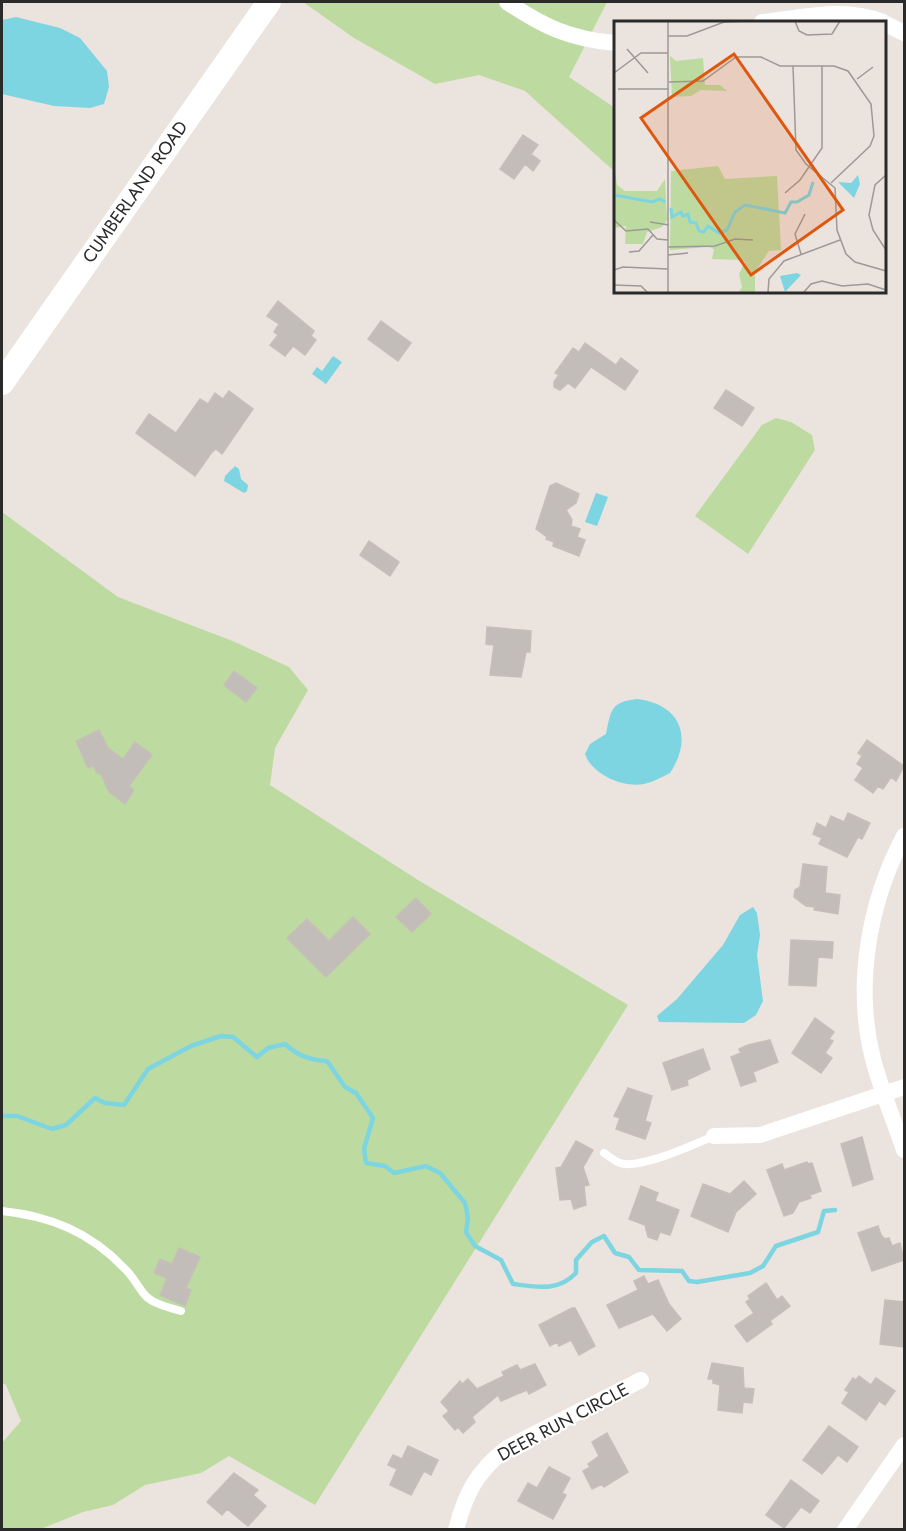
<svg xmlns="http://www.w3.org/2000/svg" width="906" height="1531" viewBox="0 0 906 1531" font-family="Jost,sans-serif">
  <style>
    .green { fill: #bddba0 }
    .water { fill: #7cd5e1 }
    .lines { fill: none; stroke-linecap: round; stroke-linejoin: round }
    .stream { stroke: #7cd5e1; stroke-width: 4.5 }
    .building { fill: #c3bdba; stroke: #c6bfb8; stroke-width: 1.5 }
    .lane { stroke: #fff; stroke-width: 8 }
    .street { stroke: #fff; stroke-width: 16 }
    .secondary { stroke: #fff; stroke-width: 24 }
    .labels { text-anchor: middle; stroke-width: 4.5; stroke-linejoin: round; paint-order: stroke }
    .street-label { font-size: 18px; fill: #2a2a2a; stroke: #fff }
    .inset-river { fill: none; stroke: #7cd5e1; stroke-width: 3 }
    .inset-road { fill: none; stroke: #9e9996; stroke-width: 1.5 }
    .view { fill: #de570e; fill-opacity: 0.15; stroke: #de570e; stroke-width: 3 }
    .inset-edge { fill: none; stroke: #2a2a2a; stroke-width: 3 }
  </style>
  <rect width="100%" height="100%" fill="#ebe3de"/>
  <path class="green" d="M303,2H607L569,77L615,108V172L525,91L479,75L435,84L354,38Z
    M776,418L791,422L812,435L815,450L748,554L695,516L762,425Z
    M2,512L118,597L235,642L289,667L308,690L275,748L270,785L418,880L628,1005L315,1505L229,1456L201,1473L145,1485L113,1505L83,1512L41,1529H2V1443L21,1421L6,1385L2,1383Z"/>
  <path class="water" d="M16,17L60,28L80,38L107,71L109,87L104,104L90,108L54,106L2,94V20Z
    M333,356L342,362L326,384L312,374L317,367L322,371Z
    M235,466L239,469L241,479L248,485L247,491L244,493L224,481L225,476Z
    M596,493L608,497L597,526L585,522Z
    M637,699C680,704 694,737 670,773C662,777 653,782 644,784C622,788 592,774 585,754L590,744L606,734C611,711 610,702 637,699Z
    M753,907L757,913L760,935L757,955L763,1001L756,1015L744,1023L659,1022L657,1016L677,999L723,945L740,915Z"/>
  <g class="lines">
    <path class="stream" d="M2,1116H17L52,1129L66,1125L95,1098L105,1103L124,1105L148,1069L191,1046L221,1036L233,1037L257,1057L268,1048L285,1044C298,1056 310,1060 327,1061L345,1087L356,1093L373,1118L364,1149L366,1163L385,1166L394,1173L426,1166L440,1173L465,1203L468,1218L466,1232L475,1246L501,1260L513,1284C537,1287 558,1292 576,1273V1260L592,1242L604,1236L615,1253L629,1257L639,1270L682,1271L689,1281L697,1282L750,1273L763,1266L776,1246L818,1232L824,1211L835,1210"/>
  </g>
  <path class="building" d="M523,135L538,145L531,154L540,161L533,171L525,164L514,179L500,169Z
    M278,301L314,331L311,336L316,340L305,355L293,346L285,356L270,345L278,335L274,332L279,324L267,316Z
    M381,321L411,343L398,361L368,339Z
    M585,343L616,365L621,358L638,371L625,390L591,367L575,388L568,383L560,390L554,387V382L559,375L555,373L573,348L579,352Z
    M726,390L754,408L742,426L714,408Z
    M229,391L253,409L222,454L216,449L212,452L195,476L136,433L149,414L176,433L200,399L208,404L215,393L223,399Z
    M556,483L579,494L576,503L566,510L572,520L571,526L580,529L577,537L585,540L579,556L553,546L554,542L546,539L547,537L536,529L550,486Z
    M369,541L399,562L390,576L360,555Z
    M487,627L531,631L530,652H526L521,677L490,675L494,645L486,644Z
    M234,671L257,688L246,702L224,685Z
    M99,730L108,748L123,759L135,742L152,755L129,786L134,790L125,804L109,792L101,774L97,773L93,765L88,768L76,741Z
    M867,740L904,766L896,781L891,777L883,789L878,786L873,793L855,780L863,768L857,764L862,756L858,753Z
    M848,813L870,823L862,839L858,837L847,857L819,844L822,838L813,834L817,823L826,828L831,816L844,822Z
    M803,864L827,867L825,893L840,895L838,914L814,910L815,907L806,906L794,897L795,890L800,887Z
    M416,898L431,914L412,932L396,917Z
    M353,917L370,934L326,977L287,938L307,919L329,941Z
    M791,940L833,942L832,958L818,957L816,986L789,985Z
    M815,1018L834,1032L829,1039L833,1041L825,1053L832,1058L821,1073L792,1053Z
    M770,1040L778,1062L753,1072L756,1081L741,1086L731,1057L741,1053L739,1049L748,1045Z
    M703,1049L710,1069L687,1080L688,1085L672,1090L663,1063Z
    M628,1088L652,1096L645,1121L651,1123L645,1139L616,1129L620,1118L614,1116Z
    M862,1137L873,1179L853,1186L841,1144Z
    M576,1141L593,1150L583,1167L589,1185L584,1186L586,1205L574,1209L571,1199L560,1200L556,1168L561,1167Z
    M807,1162L808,1164L812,1163L821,1191L810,1195L811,1198L799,1202L793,1213L784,1216L767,1170L782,1164L784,1170Z
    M744,1181L756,1194L736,1212L728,1232L691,1216L703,1184L730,1194Z
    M641,1186L658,1193L655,1201L679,1210L670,1235L660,1232L657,1240L648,1237L645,1225L629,1219Z
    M878,1226L881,1235L885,1239L889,1238L892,1246L900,1243L904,1260L872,1271L858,1233Z
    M179,1248L200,1257L186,1288L191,1290L185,1306L160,1295L167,1278L154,1273L160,1259L172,1264Z
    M644,1276L648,1284L658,1280L669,1304L681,1319L667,1331L653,1314L619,1328L607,1305L638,1290L634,1281Z
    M766,1283L777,1300L782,1296L790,1306L770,1321L772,1324L747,1342L735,1326L754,1313L746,1302L750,1299L748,1296Z
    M885,1300L904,1302V1347L880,1344Z
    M572,1308H575L595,1346L579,1355L571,1340L559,1346L557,1342L550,1346L539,1325Z
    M712,1363L743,1368L744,1388L754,1389L752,1403L743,1402L742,1413L718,1410L720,1385L713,1383V1379H708Z
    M535,1364L546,1385L529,1394L527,1390L501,1401L498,1395L472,1417L475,1422L463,1433L458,1427L455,1430L443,1416L449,1411L441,1402L460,1381L462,1384L468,1379L477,1389L504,1376L502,1372L517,1365L520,1370Z
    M859,1376L871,1385L876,1378L895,1391L885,1405L879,1401L866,1420L842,1403L849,1392L845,1390L853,1378L856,1380Z
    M829,1426L858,1447L847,1462L838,1455L822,1474L803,1460Z
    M607,1433L628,1472L604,1487L602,1484L592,1489L583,1471L590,1467L588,1464L599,1456L592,1442Z
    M408,1446L438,1460L431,1475L424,1471L411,1495L390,1485L397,1469L388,1465L393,1455L402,1459Z
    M549,1467L570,1478L562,1493L566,1495L553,1519L518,1501L528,1483L537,1488Z
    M234,1473L258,1490L253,1495L266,1506L248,1526L227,1509L222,1515L207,1502Z
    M791,1480L819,1501L810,1513L801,1507L784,1528L766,1515Z"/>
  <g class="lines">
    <path class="lane" d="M604,1153C609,1156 614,1161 620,1163C639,1170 695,1144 714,1136
      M2,1211C50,1216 90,1232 124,1268C132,1275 137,1285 144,1294C152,1304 168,1307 181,1311"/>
    <path class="street" d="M507,2C544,27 570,39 615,43
      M762,22C802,18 844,6 883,22
      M884,23L904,33
      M904,836C869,902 854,985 873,1059C881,1090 894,1120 904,1150
      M714,1136L760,1135L904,1087
      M456,1530C465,1494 477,1471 507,1448L641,1380
      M845,1530L904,1445"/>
    <path class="secondary" d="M2,383L269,2"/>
  </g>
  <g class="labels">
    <g class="street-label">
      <text transform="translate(135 192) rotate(-55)" y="6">CUMBERLAND ROAD</text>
      <text transform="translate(563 1422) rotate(-28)" y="6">DEER RUN CIRCLE</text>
    </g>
  </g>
  <g transform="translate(614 21)">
    <rect width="272" height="272" fill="#ebe3de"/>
    <path d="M56,35L62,40L89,37L91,64H106L113,70L87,69L77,75L58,76ZM0,144L3,164L11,170H43L51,158L53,199L48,206L33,211L29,223H11L12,205L0,207ZM104,145L111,158L163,155L167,229L155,230L141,251V271H125L128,266L125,253L131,241L127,239L98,238L100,228L94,226L56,229L57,150Z" fill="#bddba0"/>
    <path d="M244,154L246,163L240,177L224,161L237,162ZM183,252L187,254L171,271L166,255Z" fill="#7cd5e1"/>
    <path class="inset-river" d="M0,174L38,181L46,178L51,181M57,187L58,196L67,191L69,195L74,193L76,201L82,202L85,210L90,211L94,205L105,212L113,209L121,191L131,184L171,192L177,181H183L195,174L199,161"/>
    <path class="inset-road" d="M181,0L185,10L193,14L218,13L226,0M54,15H73L110,1L135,0M13,28L34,52M179,45L182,129L192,143L221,167L223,209L232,233L241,241L272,250M0,52L27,32H54M243,58L259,46M55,61L89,60L122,36H147L166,45H220L234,50L257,83L260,115L256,125L217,162M4,68H55M272,154L261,164L255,194L259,209L272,229M171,172L186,159L208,127V45M0,199L12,210L34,208L43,218L54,219M36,201L55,204M54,226L101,225L121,218L139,219M15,231L25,230L39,214M187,233L181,213L191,193M54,234L74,232M0,249L9,246L54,248M0,264L27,265L33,271M54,271V0M154,271L155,258L170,240L226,219M190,271L197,263L208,260L228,265L254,263L272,269"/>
    <path class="view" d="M120,33L229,189L137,254L27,97Z"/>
    <rect width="272" height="272" class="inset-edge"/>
  </g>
  <rect width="906" height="1531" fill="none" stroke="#2a2a2a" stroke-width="6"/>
</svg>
